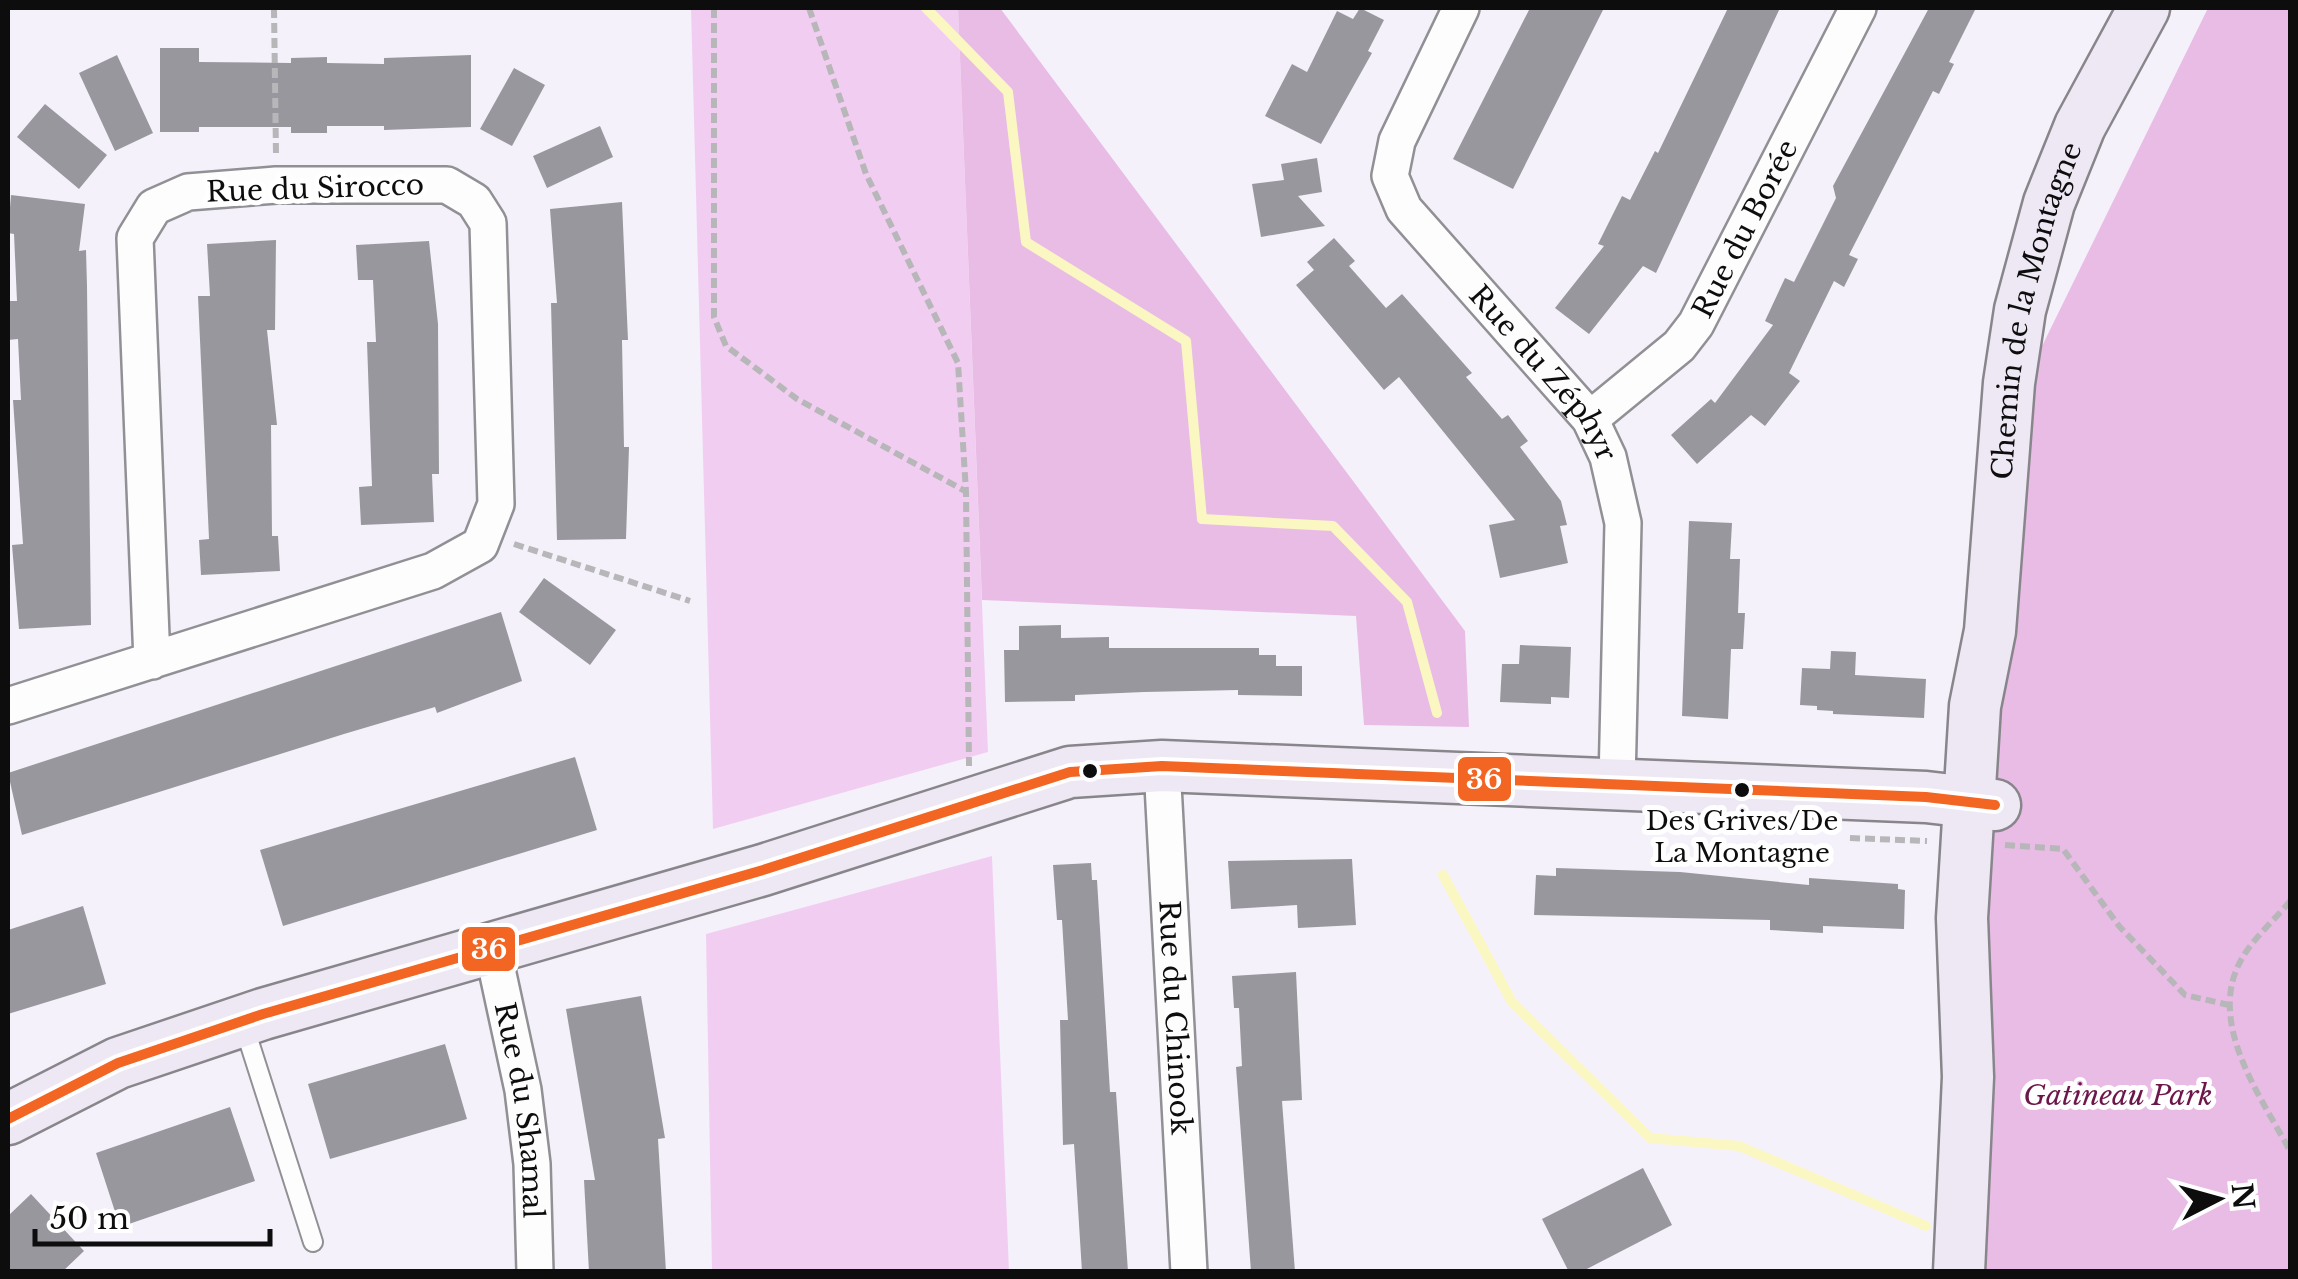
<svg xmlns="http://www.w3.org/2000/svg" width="2298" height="1279" viewBox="0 0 2298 1279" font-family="'Libre Baskerville',serif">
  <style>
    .green { fill: #f1cef1 }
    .forest { fill: #e9bce6 }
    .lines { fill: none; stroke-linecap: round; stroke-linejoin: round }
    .stream { stroke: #fbf7c3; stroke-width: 10 }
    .building { fill: #99979e }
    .lane-casing { stroke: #919094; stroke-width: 22 }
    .street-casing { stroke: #919094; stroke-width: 40 }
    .secondary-casing { stroke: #88868b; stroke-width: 55 }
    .path { stroke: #b7b6b8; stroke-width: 6; stroke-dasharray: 10 5; stroke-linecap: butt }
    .lane { stroke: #fefdfe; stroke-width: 18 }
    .street { stroke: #fefdfe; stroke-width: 35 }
    .secondary { stroke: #eee8f5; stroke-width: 50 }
    .bus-1-casing { stroke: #fff; stroke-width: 18 }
    .bus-1 { stroke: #f26522; stroke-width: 10 }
    .bus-dot { fill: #0d0d0d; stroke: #fff; stroke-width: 4 }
    .labels { text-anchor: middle; stroke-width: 10; stroke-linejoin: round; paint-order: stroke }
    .bus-label { font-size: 26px; fill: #0d0d0d; stroke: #fff }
    .street-label { font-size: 28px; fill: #0d0d0d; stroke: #fff }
    .park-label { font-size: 28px; font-style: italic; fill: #6c164a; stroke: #fff }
    .line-badge { stroke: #fff; stroke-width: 4 }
    .badge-label { font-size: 28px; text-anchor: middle; font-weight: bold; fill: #fff }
  </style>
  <rect width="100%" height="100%" fill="#f5f1fb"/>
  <path class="green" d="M691,8H958L988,752L713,829Z
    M992,856L1009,1271H712L706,934Z"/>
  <path class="forest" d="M958,8H1000L1465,631L1469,727L1364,725L1356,616L982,600Z
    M2208,8H2290V1271L1934,1272L1989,454Z"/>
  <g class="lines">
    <path class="stream" d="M926,8L1008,92L1026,242L1186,341L1202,519L1333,526L1407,602L1437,713
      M1443,875L1512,1002L1650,1138L1739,1146L1926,1226"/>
  </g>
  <path class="building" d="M1360,8L1384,20L1368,51L1372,53L1321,144L1265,116L1292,64L1307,72L1337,11L1353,19Z
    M1530,8H1604L1513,189L1453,159Z
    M1728,8H1780L1656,273L1643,266L1589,334L1555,308L1604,246L1598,244L1622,196L1630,200L1655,151L1658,153Z
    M1929,8H1976L1949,62L1954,64L1939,94L1933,91L1849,255L1858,259L1844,287L1834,281L1789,373L1800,381L1765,426L1751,415L1697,464L1671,435L1711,399L1715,403L1773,325L1765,321L1785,278L1794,282L1836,198L1833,186Z
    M160,48H199V62L291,63V58L327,57V63L384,64V58L471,55V127L384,130V126H327V133H291V127H199V132H160Z
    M117,55L153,133L115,151L79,73Z
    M514,68L545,85L512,146L480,129Z
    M45,104L107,155L79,189L17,137Z
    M600,126L613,157L547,188L533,156Z
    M1317,158L1322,192L1298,196L1325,226L1261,237L1252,184L1284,180L1281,164Z
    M11,195L85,204L79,251L86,250L87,286L91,625L19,629L12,545L23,544L13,400H21L18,339L8,340V301H17L14,234L8,233Z
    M622,202L628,340H622L624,447H629L626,539L557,540L551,303H557L550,209Z
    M1334,238L1355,261L1349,266L1386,308L1402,294L1472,373L1466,377L1502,419L1508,415L1528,441L1520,447L1561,501L1567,525L1560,526L1568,563L1500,578L1489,525L1515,520L1399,377L1384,390L1296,285L1314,270L1307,262Z
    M276,240L275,330H267L277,425H271L272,536H278L280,571L201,575L199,540L209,539L198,296H210L207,244Z
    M429,241L438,324L439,474H432L434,522L361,525L359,487L372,486L367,342H376L373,280H358L356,245Z
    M1689,521L1732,523L1730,559H1740L1738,613H1745L1743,649H1731L1728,719L1682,716Z
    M544,578L616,630L590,665L519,612Z
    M501,612L522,681L437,713L435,707L344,734L22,835L8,773Z
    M1061,625V638L1109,637V648H1259V655H1276V666H1302V696L1238,695V690L1144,692L1075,695V701L1005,702L1004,650H1019V626Z
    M1520,645L1571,647L1569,698L1551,697V704L1500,702L1502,664H1519Z
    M1831,651L1856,652L1855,675L1926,679L1924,718L1833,714V711L1817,710V706L1800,705L1802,668L1830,669Z
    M575,757L597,830L283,926L260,850Z
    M1352,859L1356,925L1298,928L1297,905L1231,909L1228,861Z
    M1091,863L1092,880H1097L1110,1092H1116L1128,1272H1082L1074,1144L1063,1145L1060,1020H1068L1062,920H1057L1053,865Z
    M1556,868L1680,872L1809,885V878L1898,884V889L1905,890L1904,929L1823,926V933L1770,930V920L1534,915L1536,875L1556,876Z
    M83,906L106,984L8,1014V930Z
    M1296,972L1302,1100L1282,1101L1295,1272H1251L1236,1067L1242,1066L1239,1008H1234L1232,976Z
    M641,996L665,1138L658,1139L666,1272H589L584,1180H595L566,1009Z
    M445,1044L467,1119L330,1159L308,1084Z
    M230,1107L255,1181L120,1227L96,1153Z
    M1643,1168L1672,1225L1581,1272H1569L1542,1219Z
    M31,1194L84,1251L62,1272H8V1216Z"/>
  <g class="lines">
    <defs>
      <path id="lane" d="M243,1023L313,1242"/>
      <g id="street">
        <path id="s1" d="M1461,8L1397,141L1390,176L1404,209L1590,419L1608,457L1623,523L1617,783"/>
        <path id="s2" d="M1590,419L1679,346L1696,324L1858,8"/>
        <path d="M8,706L433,571L480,545L496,504L488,223L474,201L447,185H276L188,192L154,207L135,238L152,661"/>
        <path id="s3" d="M1162,766L1189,1272"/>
        <path id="s4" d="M493,951L523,1090L532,1164L535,1272"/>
      </g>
      <g id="secondary">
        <path d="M8,1119L118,1063L263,1014L763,870L1070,772L1162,766L1926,797L1995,805"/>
        <path id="s5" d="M1959,1272L1968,1077L1962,918L1975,706L1990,631L2009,383L2020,310L2049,203L2080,126L2144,8"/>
      </g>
    </defs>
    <use href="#lane" class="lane-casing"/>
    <use href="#street" class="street-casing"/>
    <use href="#secondary" class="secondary-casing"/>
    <path class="path" d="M274,8L276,154
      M714,8V317L726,346L797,399L965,491
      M809,8L866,174L958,363L966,492L969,766
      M514,544L690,601
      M1850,838L1927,841
      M2005,845L2063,849L2119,926L2185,995L2229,1005
      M2290,901C2275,920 2251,940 2240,962C2207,1025 2262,1098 2290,1151"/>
    <use href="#lane" class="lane"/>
    <use href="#street" class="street"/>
    <use href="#secondary" class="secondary"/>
    <defs>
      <path id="bus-1" d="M8,1119L118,1063L263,1014L763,870L1070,772L1162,766L1926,797L1995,805"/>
    </defs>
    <use href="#bus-1" class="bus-1-casing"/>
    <use href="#bus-1" class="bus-1"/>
  </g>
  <g class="bus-dot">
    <circle cx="1090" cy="771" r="9"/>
    <circle cx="1742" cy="790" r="9"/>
  </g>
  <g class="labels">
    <g class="bus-label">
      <text x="1742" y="830">Des Grives/De<tspan x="1742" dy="32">La Montagne</tspan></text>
    </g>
    <g class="street-label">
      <text transform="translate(315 188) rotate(-2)" y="10">Rue du Sirocco</text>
      <text dy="10" stroke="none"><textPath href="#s2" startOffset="250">Rue du Borée</textPath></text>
      <text dy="10" stroke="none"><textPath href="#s5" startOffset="968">Chemin de la Montagne</textPath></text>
      <text dy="10" stroke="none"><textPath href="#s1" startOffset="435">Rue du Zéphyr</textPath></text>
      <text dy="10" stroke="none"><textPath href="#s3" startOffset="252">Rue du Chinook</textPath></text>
      <text dy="10" stroke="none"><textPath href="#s4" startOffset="162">Rue du Shamal</textPath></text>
    </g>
    <g class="park-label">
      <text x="2118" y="1105">Gatineau Park</text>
    </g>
  </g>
  <g class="line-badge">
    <rect x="1456" y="755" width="57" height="48" rx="10" fill="#f26522"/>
    <rect x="460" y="925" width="57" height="48" rx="10" fill="#f26522"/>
  </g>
  <g class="badge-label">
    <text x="1484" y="789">36</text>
    <text x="489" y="959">36</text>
  </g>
  <rect width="2298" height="1279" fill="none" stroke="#0d0d0d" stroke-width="20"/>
  <g transform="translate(2218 1199) rotate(84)" stroke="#ffffff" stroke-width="8" paint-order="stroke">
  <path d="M0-8L18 38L0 25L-18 38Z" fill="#0d0d0d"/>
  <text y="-15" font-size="28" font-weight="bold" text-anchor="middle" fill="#0d0d0d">N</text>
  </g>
  <path d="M35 1229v15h235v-15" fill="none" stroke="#0d0d0d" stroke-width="5"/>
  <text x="50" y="1229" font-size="30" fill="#0d0d0d" stroke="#ffffff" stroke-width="8" paint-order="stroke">50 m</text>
</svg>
